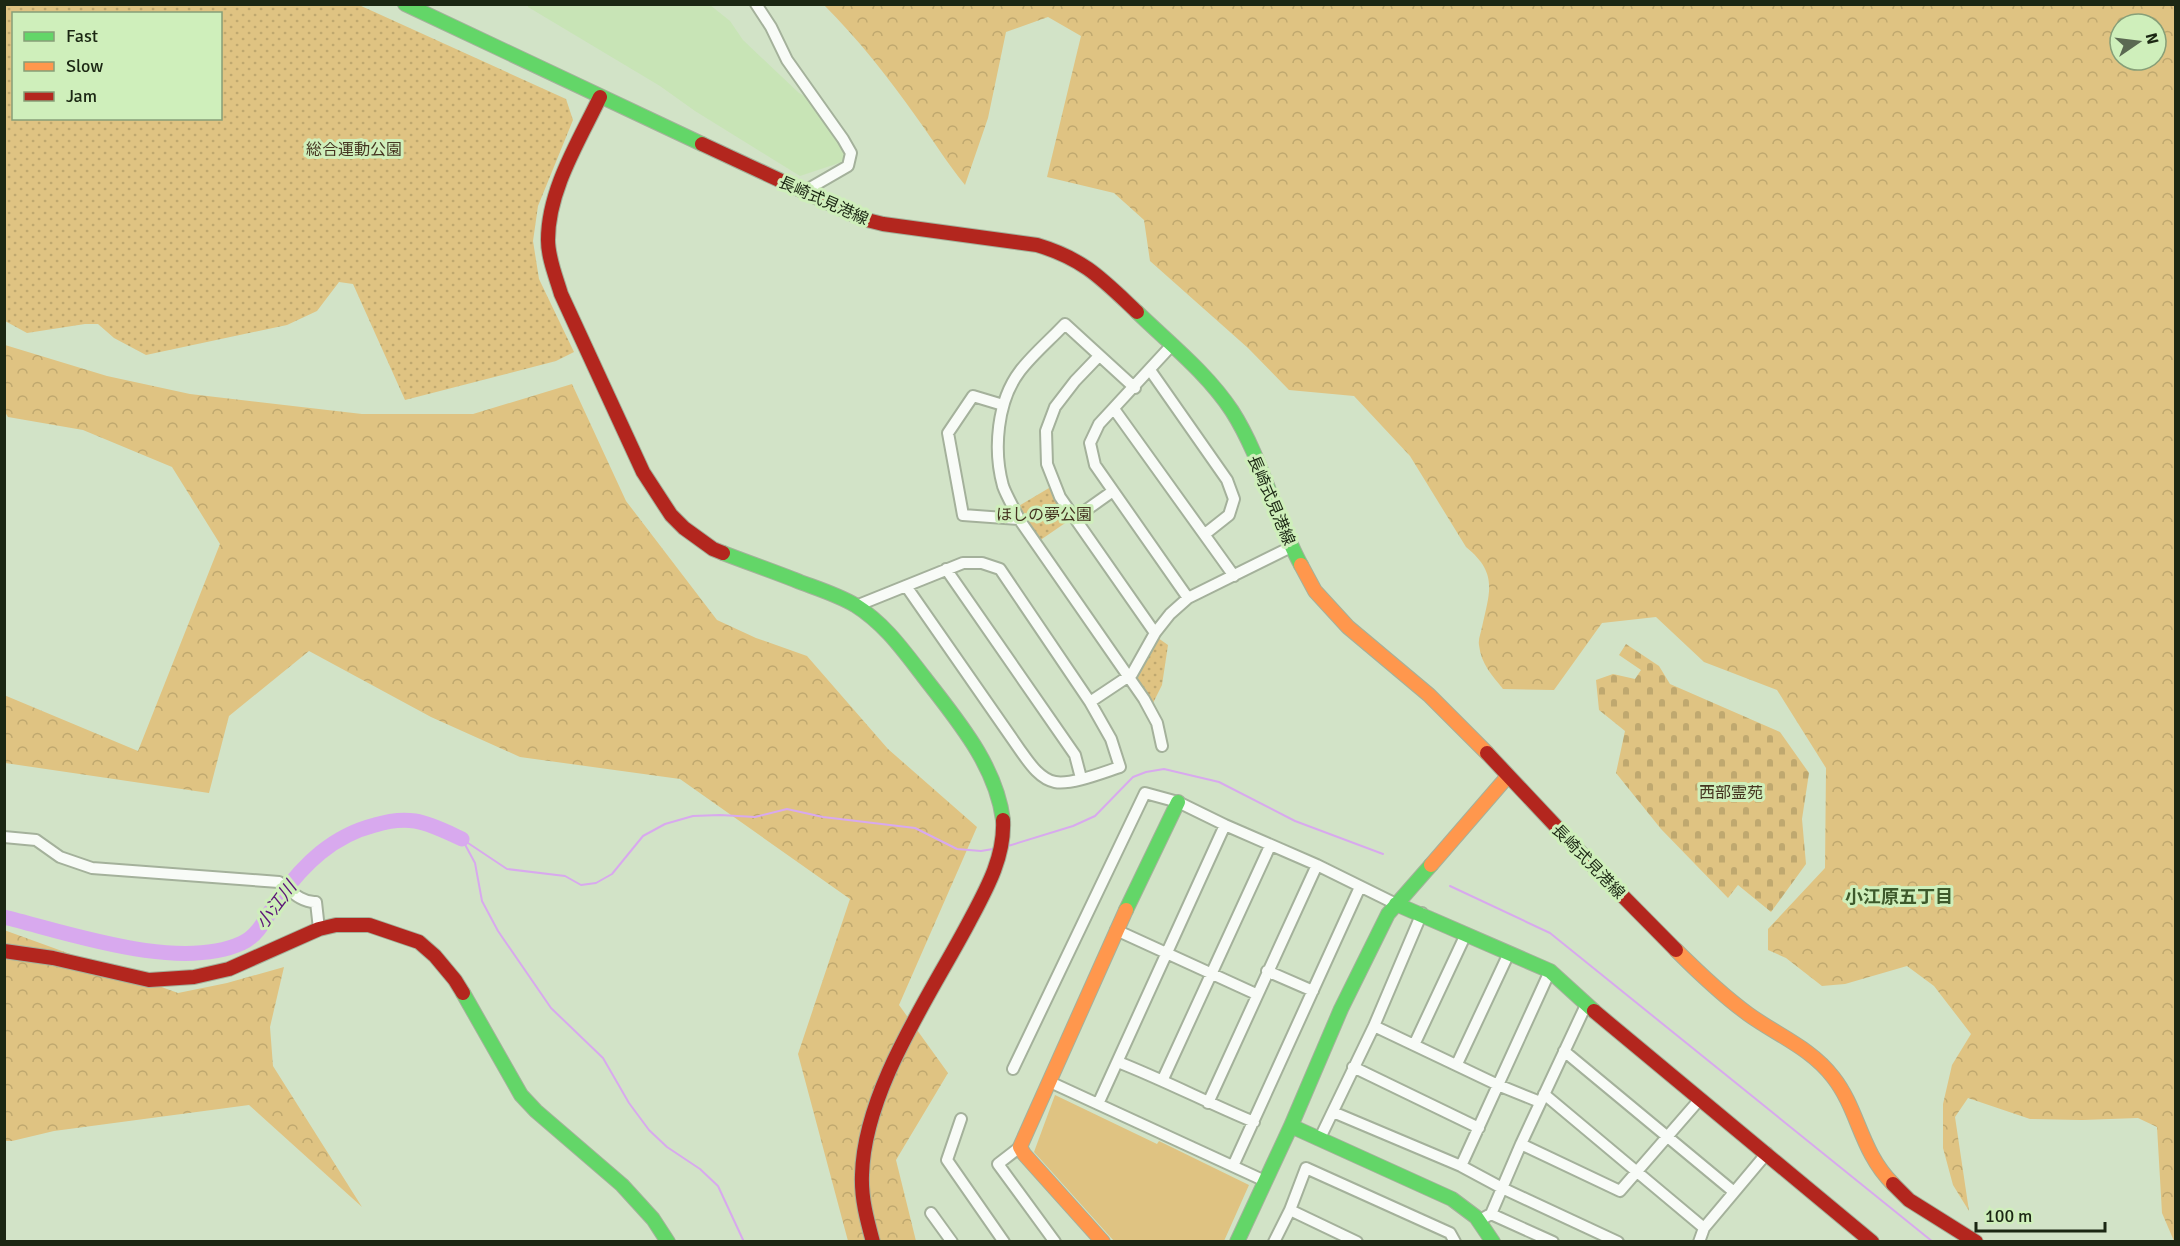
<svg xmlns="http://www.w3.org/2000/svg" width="2180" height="1246" viewBox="0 0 2180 1246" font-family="Signika,'Noto Sans JP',sans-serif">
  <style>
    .built { fill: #c8e4b6 }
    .grass { fill: #dfc382 }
    .forest { fill: url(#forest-crowns); fill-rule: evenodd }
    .cemetery { fill: url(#cemetery-stones) }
    .park { fill: url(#park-dots); fill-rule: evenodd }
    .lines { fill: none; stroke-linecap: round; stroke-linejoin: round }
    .stream { stroke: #d8a9ee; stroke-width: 2 }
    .river { stroke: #d8a9ee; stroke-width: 15 }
    .street-casing { stroke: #a4b19b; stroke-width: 14 }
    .fast-casing { stroke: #a4b19b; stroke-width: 16 }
    .slow-casing { stroke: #a4b19b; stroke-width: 16 }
    .jam-casing { stroke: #a4b19b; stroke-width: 16 }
    .street { stroke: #f8fbf7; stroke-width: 10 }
    .fast { stroke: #63d668; stroke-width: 14 }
    .slow { stroke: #ff974d; stroke-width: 14 }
    .jam { stroke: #b3261e; stroke-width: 14 }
    .labels { text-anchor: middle; stroke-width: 6; stroke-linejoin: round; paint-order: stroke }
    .park-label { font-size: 16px; fill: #453521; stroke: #cfefbb }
    .street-label { font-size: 16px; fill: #1b2713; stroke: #cfefbb }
    .neighbourhood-label { font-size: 18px; font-weight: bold; fill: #3e592b; stroke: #cfefbb }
    .water-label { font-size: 18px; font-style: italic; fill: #5c1678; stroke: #cfefbb }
  </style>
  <defs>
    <pattern id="forest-crowns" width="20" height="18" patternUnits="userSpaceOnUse" patternTransform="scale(1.5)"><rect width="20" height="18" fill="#dfc382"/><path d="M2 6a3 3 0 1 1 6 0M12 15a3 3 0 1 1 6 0" fill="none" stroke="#bfa86f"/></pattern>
    <pattern id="cemetery-stones" width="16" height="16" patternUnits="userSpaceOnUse" patternTransform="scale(1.5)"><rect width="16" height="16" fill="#dfc382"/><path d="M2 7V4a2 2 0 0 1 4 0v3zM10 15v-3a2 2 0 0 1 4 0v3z" fill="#bfa86f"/></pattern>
    <pattern id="park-dots" width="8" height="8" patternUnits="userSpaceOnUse" patternTransform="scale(1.5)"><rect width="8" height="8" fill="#dfc382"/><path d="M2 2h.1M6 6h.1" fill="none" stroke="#bfa86f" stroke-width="1.8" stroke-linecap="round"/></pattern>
  </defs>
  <rect width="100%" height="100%" fill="#d2e3c7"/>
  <path class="built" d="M528,5H710L730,21L743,40L799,93L812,100L845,153L842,162L800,176L695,111L660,86L528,7Z"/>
  <path class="grass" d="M1055,1095L1157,1144L1159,1141L1249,1185L1224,1241H1114L1034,1152Z"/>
  <path class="forest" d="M824,5H2175V1241H2174L2162,1213L2157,1127L2138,1118L2082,1120L2030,1119L1968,1098L1955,1117L1969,1211L1953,1185L1943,1148V1104L1952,1065L1971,1034L1934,986L1907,966L1845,984L1822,986L1786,958L1768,950V929L1825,868L1826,768L1777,690L1704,662L1656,617L1602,623L1554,690L1503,689C1492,675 1481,664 1479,645C1478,639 1481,633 1482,627C1490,591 1498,573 1466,547L1410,456L1354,396L1289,390L1248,348L1150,261L1144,220L1114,193L1047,177L1081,36L1048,17L1006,32L988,118L965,185C947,163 933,140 917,118C888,77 859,40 824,5ZM2120,24H2156V60H2120Z
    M5,345L107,376L190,394L362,414H473L572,384L626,501L717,620L756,638L807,656L888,749L977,827L899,1005L948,1073L896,1160L916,1241H848L798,1054L850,899L680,779L520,757L431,717L309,651L229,716L209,793L5,763L4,695L138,751L220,544L172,467L83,430L8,417L5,412Z
    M4,930L178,993L227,983L284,967L270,1027L273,1066L362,1207L249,1105L54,1131L12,1141H5Z"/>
  <path class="cemetery" d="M1626,644L1659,666L1670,684L1780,732L1809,773L1802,819L1806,864L1771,912L1738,885L1728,898L1661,829L1616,773L1625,731L1599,710L1596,680L1613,674L1635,679L1641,670L1619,655Z"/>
  <path class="park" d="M4,5H359L566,99L573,120L538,206L533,241L539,279L574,352L556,361L405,400L353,284L339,282L317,311L287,325L146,355L114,338L98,324H85L27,333L5,321ZM14,14H220V118H14Z
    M1049,488L1071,519L1039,541L1017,507Z
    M1158,638L1168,645L1162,685L1152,705L1135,677Z"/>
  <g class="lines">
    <path class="stream" d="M462,839L507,869L565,876L581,885L596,883L612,874L643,836L665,824L693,816L720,815L755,817L787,809L823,817L915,828L957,849L981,851L993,849
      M462,839L475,863L482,901L498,931L551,1008L603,1058L629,1103L649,1130L667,1147L700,1169L718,1186L744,1242
      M1008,846L1073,826L1095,816L1133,777L1146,772L1164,769L1219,782L1295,821L1383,854
      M1450,886L1550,933L1933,1242"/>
    <path class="river" d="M4,917C69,933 179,972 242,943C260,935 268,913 279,898C304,864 332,836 375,825C388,821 402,819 415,821C432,824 447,832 462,839"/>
    <defs>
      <path id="street" d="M756,4L771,27L787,60L843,139L851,153L848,166L803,192
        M1171,346L1099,424L1090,443L1095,465L1188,598
        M1099,356L1075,381L1055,407L1046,431L1047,464L1060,497L1155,633
        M1150,370L1227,480L1234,499L1229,515L1205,534
        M1135,388L1065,324C1050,340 1033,354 1020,371C997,401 993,450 1003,486C1007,497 1014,508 1019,519L1144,699L1157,723L1162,746
        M1003,405L973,396L948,433L963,515L1019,519
        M1114,409L1234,576
        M1075,518L1113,491
        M946,569L1075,755L1081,778
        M906,586L1020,750C1028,761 1039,779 1055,782C1072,785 1104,772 1120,767L1111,739L1090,702
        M856,606L963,563H982L1000,569L1090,702L1132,674L1155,633L1170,614L1188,598L1291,547
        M4,837L36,840L60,857L92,868L279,882C290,890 301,903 316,902L319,929
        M1116,930L1256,994
        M1267,971L1313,991
        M1374,1026L1498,1085L1540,1102
        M1414,1045L1466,934
        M1564,1051L1734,1192
        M1118,1062C1164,1080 1208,1103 1254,1122
        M1457,1064L1509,953
        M1353,1067L1479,1128
        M1013,1069L1145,793L1178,802L1225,825L1317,865L1396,904
        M1163,1079L1270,846
        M1050,1082L1265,1181
        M1544,1094L1704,1228
        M1208,1103L1317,865
        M1098,1104L1225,825
        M1333,1112L1461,1166L1502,1188L1618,1242
        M961,1119L947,1160L1004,1242
        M1320,1138L1374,1026L1422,913
        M1521,1144L1620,1191L1700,1099
        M1020,1147L998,1164L1055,1242
        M1233,1166L1360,887
        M1461,1166L1550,971
        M1290,1210L1357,1242
        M931,1213L952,1242
        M1491,1214L1553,1242
        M1480,1220L1491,1214L1521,1144L1586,1005
        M1274,1242L1290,1210L1306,1168L1450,1233L1455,1242
        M1699,1242L1704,1228L1767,1153"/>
      <path id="fast" d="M405,4L702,144
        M1137,312C1169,343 1207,373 1232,411C1262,458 1274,515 1301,565
        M723,553C749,563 775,572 800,582C819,589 838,595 855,605C885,624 903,650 924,677C957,720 996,765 1003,820
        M1396,904L1550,971L1594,1011
        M1126,910L1178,802
        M463,993L521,1095L536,1111L622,1185L653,1219L668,1242
        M1291,1126L1452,1199L1476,1217L1493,1242
        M1237,1242L1291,1126L1341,1009L1388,914L1431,865"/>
      <path id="slow" d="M1301,565L1315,591L1348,627L1429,695L1487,753
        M1431,865L1508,776
        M1676,950C1699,973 1722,995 1748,1014C1777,1035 1811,1048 1833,1077C1859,1110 1860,1151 1893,1184
        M1103,1242L1024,1154L1020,1147L1126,910"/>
      <path id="jam" d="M600,97C579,141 548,190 548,240C548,258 556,277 561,294L643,472L671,515L684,528L713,549L723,553
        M702,144L863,219L883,224L1037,245C1084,259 1102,279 1137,312
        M1487,753L1599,872L1676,950
        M4,951L53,958L149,980L194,977L229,969L319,929L336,925H369L419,942L435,956L455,980L463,993
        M1594,1011L1872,1242
        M1893,1184L1909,1200L1976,1242
        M873,1242C867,1220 861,1198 862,1175C864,1090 930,996 969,922C986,890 1005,857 1003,820"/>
    </defs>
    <use href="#street" class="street-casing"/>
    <use href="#fast" class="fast-casing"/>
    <use href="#slow" class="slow-casing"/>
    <use href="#jam" class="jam-casing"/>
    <use href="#street" class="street"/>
    <use href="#fast" class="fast"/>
    <use href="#slow" class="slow"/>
    <use href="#jam" class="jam"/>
  </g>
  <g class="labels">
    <g class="park-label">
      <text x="354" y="155">総合運動公園</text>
      <text x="1044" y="520">ほしの夢公園</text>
      <text x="1731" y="798">西部霊苑</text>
    </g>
    <g class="street-label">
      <text transform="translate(824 200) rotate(24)" y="6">長崎式見港線</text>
      <text transform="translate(1272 500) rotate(67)" y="6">長崎式見港線</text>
      <text transform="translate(1589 861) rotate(46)" y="6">長崎式見港線</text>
    </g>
    <g class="neighbourhood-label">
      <text x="1899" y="903">小江原五丁目</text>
    </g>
    <g class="water-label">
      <text transform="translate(276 905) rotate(-53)" y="6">小江川</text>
    </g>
  </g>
  <rect width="2180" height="1246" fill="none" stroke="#1b2713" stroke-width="12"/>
  <rect x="12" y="12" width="210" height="108" fill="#cfefbb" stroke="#879f78" stroke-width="1.5"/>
  <rect x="24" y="32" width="30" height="9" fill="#63d668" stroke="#879f78" stroke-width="1.5"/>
  <text x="66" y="42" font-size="18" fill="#1b2713">Fast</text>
  <rect x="24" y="62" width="30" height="9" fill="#ff974d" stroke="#879f78" stroke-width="1.5"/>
  <text x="66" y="72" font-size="18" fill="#1b2713">Slow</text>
  <rect x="24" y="92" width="30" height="9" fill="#b3261e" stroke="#879f78" stroke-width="1.5"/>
  <text x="66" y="102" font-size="18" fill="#1b2713">Jam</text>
  <g transform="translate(2138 42) rotate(76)"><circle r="28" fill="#cfefbb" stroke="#879f78" stroke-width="1.5"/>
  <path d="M0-4.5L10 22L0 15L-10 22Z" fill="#5b6952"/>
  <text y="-9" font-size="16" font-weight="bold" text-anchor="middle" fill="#1b2713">N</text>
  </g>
  <path d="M1976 1222v9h129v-9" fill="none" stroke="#1b2713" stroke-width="3"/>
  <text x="1985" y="1222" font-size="18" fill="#1b2713" stroke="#cfefbb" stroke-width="4.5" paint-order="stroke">100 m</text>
</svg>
